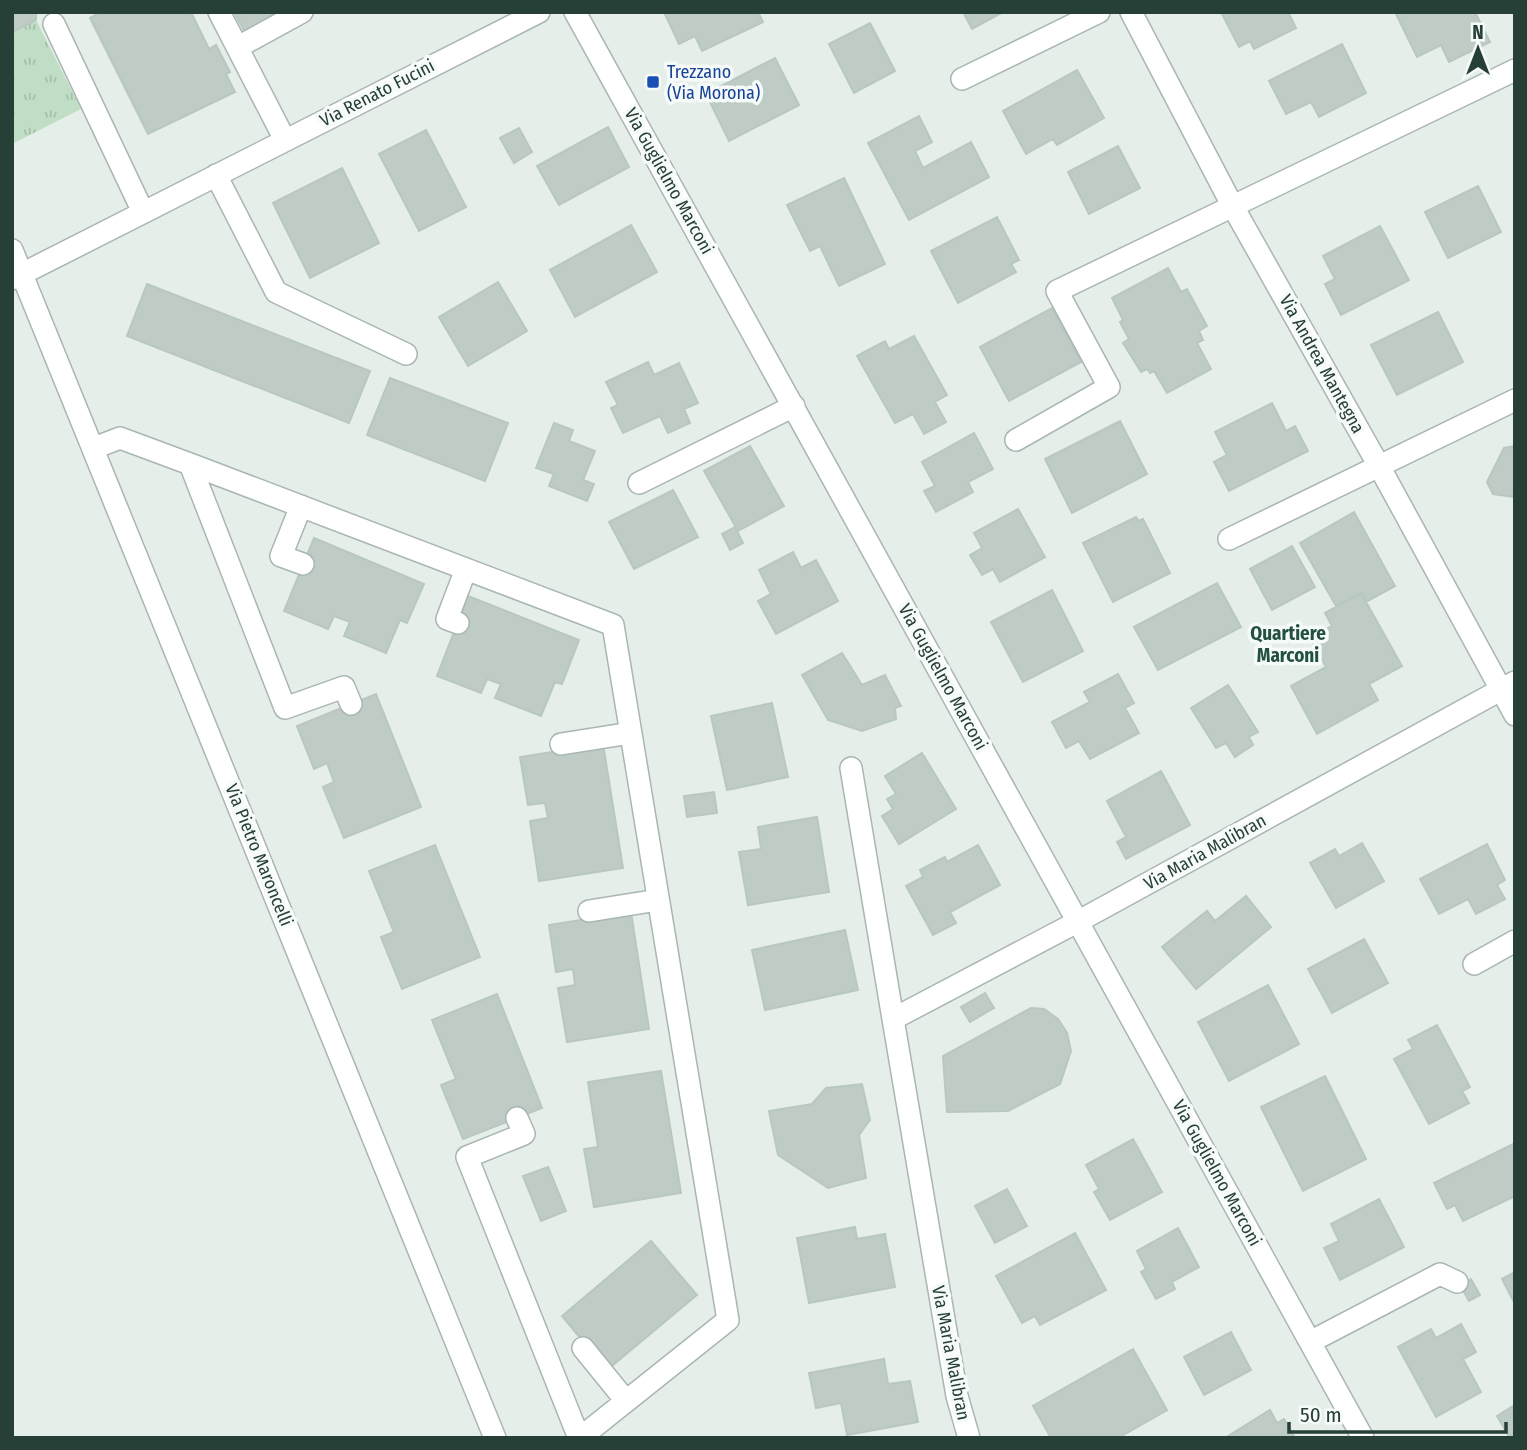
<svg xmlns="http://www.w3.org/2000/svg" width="1527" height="1450" viewBox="0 0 1527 1450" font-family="'Fira Sans Condensed',sans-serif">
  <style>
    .park { fill: url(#park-tufts) }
    .building { fill: #beccc5; stroke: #b8c7c0; stroke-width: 2 }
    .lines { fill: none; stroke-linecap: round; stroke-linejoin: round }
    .minor-casing { stroke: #a9b6b1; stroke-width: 24 }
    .minor { stroke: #fff; stroke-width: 21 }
    .transit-dot { fill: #1a4fb4; stroke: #f6faf8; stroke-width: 2.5 }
    .labels { text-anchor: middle; stroke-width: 7; stroke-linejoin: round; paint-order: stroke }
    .transit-label { font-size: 18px; fill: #164399; stroke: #f6faf8; text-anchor: start }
    .street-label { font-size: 18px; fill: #263f37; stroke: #f6faf8 }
    .neighbourhood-label { font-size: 19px; font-weight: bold; fill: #225042; stroke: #f6faf8 }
  </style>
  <defs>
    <pattern id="park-tufts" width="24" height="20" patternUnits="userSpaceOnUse" patternTransform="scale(1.75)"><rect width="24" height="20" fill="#c0ddc6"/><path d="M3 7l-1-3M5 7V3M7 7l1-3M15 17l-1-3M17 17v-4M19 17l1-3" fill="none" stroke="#a5bfab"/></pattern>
  </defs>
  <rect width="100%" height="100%" fill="#e6eeea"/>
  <path class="park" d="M36,20L81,109L12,144V32Z"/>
  <path class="building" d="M12,12H36V20L12,32Z
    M101,12H191L209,49L216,45L230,72L226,74L235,92L148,134L90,18Z
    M234,12H290L247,36Z
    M664,12H758L763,22L702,51L695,36L679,44Z
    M963,12H1003L972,29Z
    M1221,12H1288L1296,28L1254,49L1250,41L1239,47Z
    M1395,12H1475L1490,42L1449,62L1441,45L1417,57Z
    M870,23L895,71L854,93L829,44Z
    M1342,44L1366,93L1319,117L1311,102L1286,114L1269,81Z
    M775,58L799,105L729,141L706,94Z
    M1077,70L1104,118L1057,145L1053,139L1026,154L1003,111Z
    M919,116L932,142L915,151L923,168L971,142L989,177L909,220L868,143Z
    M608,127L629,167L559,205L537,166Z
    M519,128L532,152L514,163L500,138Z
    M426,130L466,207L419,231L379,154Z
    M1118,146L1140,188L1089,214L1068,172Z
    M342,168L379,243L310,278L273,203Z
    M844,178L885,264L839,286L820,246L810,251L787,205Z
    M1478,186L1501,232L1448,258L1425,212Z
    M997,217L1019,260L1011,264L1016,272L958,303L931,251Z
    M631,225L657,272L575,317L550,270Z
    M1380,226L1409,280L1341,315L1325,284L1335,279L1323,256Z
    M1168,268L1181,292L1187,289L1207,326L1199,331L1203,340L1197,343L1211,369L1167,393L1154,371L1150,373L1147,369L1141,372L1123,343L1129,339L1120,322L1123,320L1112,298Z
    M498,282L527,331L468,366L439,317Z
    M147,284L370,371L349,423L127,336Z
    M1052,308L1081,362L1009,401L980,347Z
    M1438,312L1463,362L1397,395L1371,345Z
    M914,336L947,395L935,402L946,422L924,434L913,414L895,423L857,356L885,341L889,349Z
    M648,362L654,375L679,363L698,403L684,409L690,423L668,433L660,416L623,433L611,408L618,405L606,382Z
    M390,378L508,423L485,481L367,435Z
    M1272,403L1286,431L1295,426L1308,451L1229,491L1214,462L1227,455L1215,432Z
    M1120,421L1147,474L1072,513L1045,459Z
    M554,423L573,430L569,441L595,451L583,480L594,484L587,501L549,486L554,474L536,468Z
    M974,433L993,469L968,482L973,492L936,512L924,491L935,486L922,462Z
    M750,446L784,506L738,531L704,471Z
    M1515,446V497L1493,494L1487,482L1504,448Z
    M673,490L698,537L634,569L609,522Z
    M1018,509L1045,557L1000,582L993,569L982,575L970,555L982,548L974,533Z
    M1354,512L1395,586L1366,602L1361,593L1336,606L1300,543Z
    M1136,517L1139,521L1143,519L1170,573L1113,602L1083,543Z
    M735,527L743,543L730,550L722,534Z
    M314,538L424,584L407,623L400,620L386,653L344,636L350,622L334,616L328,629L284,611Z
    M1292,546L1315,587L1272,610L1250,569Z
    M793,552L801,568L816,560L838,601L776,634L758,601L771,594L759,570Z
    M1217,583L1241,627L1158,670L1134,627Z
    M1052,590L1083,651L1023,682L991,622Z
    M1361,593L1402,666L1369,684L1378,700L1317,734L1291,686L1326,667L1310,638L1332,626L1325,613Z
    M468,596L579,640L562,684L555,682L541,716L495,698L501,684L487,679L481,693L437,676Z
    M842,653L862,685L885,675L901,706L895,708L896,719L862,731L828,720L802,675Z
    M1118,674L1134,703L1125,708L1139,733L1090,759L1079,741L1066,748L1052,722L1090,702L1084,692Z
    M1228,685L1258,732L1249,737L1253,745L1235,757L1226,743L1216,748L1191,708Z
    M376,694L421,807L344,838L323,787L334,782L327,763L314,769L297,726Z
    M772,703L788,777L727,790L711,716Z
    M603,744L623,868L539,881L530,821L548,818L545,803L528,805L520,757Z
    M922,753L956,809L899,844L882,816L893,809L887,799L896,794L885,776Z
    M1161,771L1190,825L1126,859L1117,842L1126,837L1107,801Z
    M714,792L717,813L687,817L684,796Z
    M817,817L829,892L748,905L739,852L761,849L758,827Z
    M1362,843L1384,881L1336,908L1310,863L1335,849L1339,856Z
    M1487,844L1505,880L1497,885L1505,899L1476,914L1468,899L1439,914L1420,879Z
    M435,845L480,957L402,989L381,937L394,932L369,871Z
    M978,845L1000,885L950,912L956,923L933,935L906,886L923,877L920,870L945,857L947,862Z
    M1246,896L1271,927L1196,989L1162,947L1207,911L1215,921Z
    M631,912L649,1029L567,1042L558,988L575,985L573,969L556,972L549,925Z
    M845,930L858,990L765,1010L752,950Z
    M1364,939L1388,983L1332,1013L1308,969Z
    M1268,985L1299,1044L1229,1081L1198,1022Z
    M985,993L994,1008L970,1022L961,1007Z
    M497,994L542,1108L463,1139L441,1085L456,1079L432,1020Z
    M1031,1008L1044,1009L1058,1019L1067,1033L1071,1051L1060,1084L1008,1111L947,1112L943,1056Z
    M1437,1025L1470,1087L1462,1091L1469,1103L1429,1124L1394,1059L1413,1049L1408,1040Z
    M661,1071L681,1193L594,1207L584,1149L598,1147L588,1082Z
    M1325,1076L1366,1159L1303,1191L1261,1107Z
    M862,1084L870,1120L859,1135L866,1178L828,1188L778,1155L769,1111L812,1104L826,1088Z
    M1133,1139L1162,1192L1110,1220L1094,1192L1099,1189L1086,1165Z
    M1515,1143V1196L1463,1221L1455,1205L1447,1209L1434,1183Z
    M548,1167L566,1211L541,1221L523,1176Z
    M1007,1189L1027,1226L995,1243L975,1206Z
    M1379,1199L1404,1247L1340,1280L1324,1248L1339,1241L1331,1224Z
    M855,1227L857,1239L885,1234L895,1287L809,1303L797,1238Z
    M1178,1228L1199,1267L1172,1282L1175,1289L1156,1299L1141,1272L1146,1269L1137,1251Z
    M1075,1233L1106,1290L1040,1325L1035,1316L1022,1323L996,1276Z
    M651,1241L697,1295L607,1370L562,1316Z
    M1515,1272V1304L1502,1279Z
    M1471,1279L1480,1295L1469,1301L1460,1285Z
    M1461,1324L1476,1352L1463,1359L1481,1392L1436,1417L1398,1347L1431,1329L1436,1338Z
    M1231,1332L1251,1370L1204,1395L1184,1357Z
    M1133,1349L1167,1410L1118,1438H1051L1033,1406Z
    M884,1359L888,1384L910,1381L918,1422L847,1435L841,1403L816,1408L809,1373Z
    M1513,1406L1515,1438H1510L1497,1416Z
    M1270,1410L1277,1423L1284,1419L1295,1438H1225Z"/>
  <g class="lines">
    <defs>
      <path id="minor" d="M219,12L285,140
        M575,12L1363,1438
        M1131,12L1232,205L1379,466L1515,715
        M54,24L143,212
        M238,47L302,12
        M962,79L1099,12
        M216,175L276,292L406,354
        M12,250L495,1438
        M12,279L539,12
        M1016,440L1109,387L1057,291L1515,70
        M94,448L120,438L190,464L285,708L344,687L351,704
        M190,464L613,625L728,1320L580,1438
        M639,483L794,406
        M301,506L281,556L303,564
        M1229,539L1515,400
        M458,623L447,619L466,569
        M561,744L631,733
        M851,768L893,1019
        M589,911L658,900
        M1474,964L1515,941
        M517,1118L524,1134L467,1157L579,1438
        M1310,1342L1440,1274L1457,1282
        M583,1348L626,1401
        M969,1438L957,1396L893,1019L1079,921L1515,682"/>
    </defs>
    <use href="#minor" class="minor-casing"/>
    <use href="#minor" class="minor"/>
  </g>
  <rect class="transit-dot" x="646" y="75" width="14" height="14" rx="3.5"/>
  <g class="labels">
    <g class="transit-label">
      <text x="667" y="78">Trezzano<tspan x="667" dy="21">(Via Morona)</tspan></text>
    </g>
    <g class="street-label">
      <text transform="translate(377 93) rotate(-27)" y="6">Via Renato Fucini</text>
      <text transform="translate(669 181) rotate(61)" y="6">Via Guglielmo Marconi</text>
      <text transform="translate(1322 364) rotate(61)" y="6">Via Andrea Mantegna</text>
      <text transform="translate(943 677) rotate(61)" y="6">Via Guglielmo Marconi</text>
      <text transform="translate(1205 852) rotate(-29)" y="6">Via Maria Malibran</text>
      <text transform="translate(259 855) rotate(68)" y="6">Via Pietro Maroncelli</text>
      <text transform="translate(1217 1173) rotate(61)" y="6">Via Guglielmo Marconi</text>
      <text transform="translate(951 1353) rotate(79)" y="6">Via Maria Malibran</text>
    </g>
    <g class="neighbourhood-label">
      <text x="1288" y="640">Quartiere<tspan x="1288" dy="22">Marconi</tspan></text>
    </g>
  </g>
  <rect width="1527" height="1450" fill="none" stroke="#263f37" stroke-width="28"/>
  <g transform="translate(1478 49)" stroke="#f6faf8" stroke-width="5" paint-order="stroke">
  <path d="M0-5L12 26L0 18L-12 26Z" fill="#263f37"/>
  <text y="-10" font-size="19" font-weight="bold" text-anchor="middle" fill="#263f37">N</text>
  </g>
  <path d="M1289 1422v10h217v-10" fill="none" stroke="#263f37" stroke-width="3.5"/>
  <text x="1300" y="1422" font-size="21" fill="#263f37" stroke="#f6faf8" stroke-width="5" paint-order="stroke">50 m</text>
</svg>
